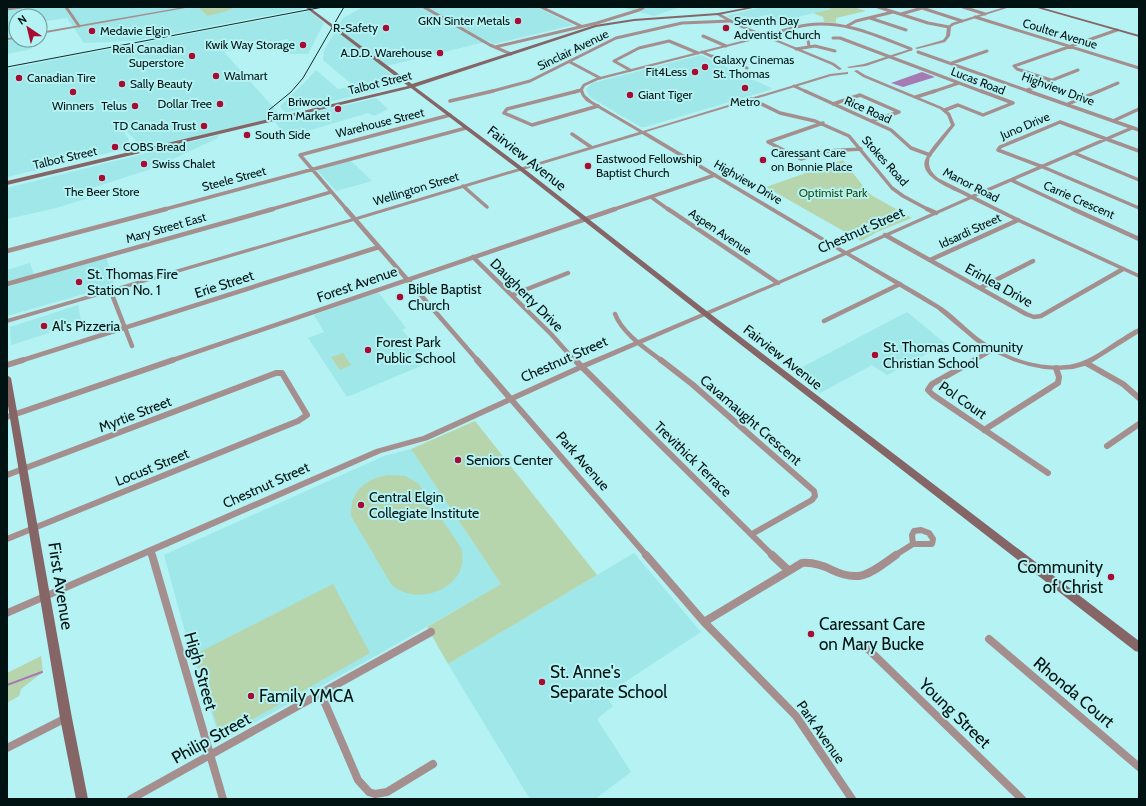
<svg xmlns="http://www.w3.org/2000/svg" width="1146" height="806" viewBox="0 0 1146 806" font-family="Cabin,sans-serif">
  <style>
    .built { fill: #9fe7e8 }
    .green { fill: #b7d5ac }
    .water { fill: #a67bb4 }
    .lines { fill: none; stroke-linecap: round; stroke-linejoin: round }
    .stream { stroke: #a67bb4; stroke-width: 2 }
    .minor-far4 { stroke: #a58e8e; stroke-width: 3 }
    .minor-far3 { stroke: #a58e8e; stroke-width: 3.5 }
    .minor-far2 { stroke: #a58e8e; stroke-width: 4.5 }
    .minor-far1 { stroke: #a58e8e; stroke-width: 6 }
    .minor { stroke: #a58e8e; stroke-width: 8 }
    .tertiary { fill: #a58e8e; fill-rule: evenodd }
    .secondary { fill: #856566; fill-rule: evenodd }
    .rail { stroke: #142b2b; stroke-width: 1 }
    .poi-dot { fill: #a60c32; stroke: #b4f2f3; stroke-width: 1.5 }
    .labels { text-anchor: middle; stroke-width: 4; stroke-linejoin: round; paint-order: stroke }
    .far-poi-label { font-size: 12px; fill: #001212; stroke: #b4f2f3; text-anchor: start }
    .far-street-label { font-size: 12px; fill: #001212; stroke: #b4f2f3 }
    .far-park-label { font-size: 12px; fill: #234c0e; stroke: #b4f2f3 }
    .street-label { font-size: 14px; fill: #001212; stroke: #b4f2f3 }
    .poi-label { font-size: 14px; fill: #001212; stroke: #b4f2f3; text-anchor: start }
    .near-poi-label { font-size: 17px; fill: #001212; stroke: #b4f2f3; text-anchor: start }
    .near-street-label { font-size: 17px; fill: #001212; stroke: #b4f2f3 }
  </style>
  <rect width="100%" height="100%" fill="#b4f2f3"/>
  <path class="built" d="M7,7H300L303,9L133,41L84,43L67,18L40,22V16H16V36L7,38Z
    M363,7H536L573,25L493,44L489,41L382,67L402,84L285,113L280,106L306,81L316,70L338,89L354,86L323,60L324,50L343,18Z
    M621,7H680L654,16Z
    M762,7H827L832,8L782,21L766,15L751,19L745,16L733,19L726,16Z
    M310,11L324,23L308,54H283L288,39L224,52L281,116L144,149L120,125L133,147L7,177V69Z
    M16,39L25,40L32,49L7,54V41Z
    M701,55L773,89L645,127H641L590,97L586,89L593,83Z
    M376,98L388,109L374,116L368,113L287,137L275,122Z
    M219,135L218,138L151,169L92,188L95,196L56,208L7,219V188Z
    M350,160L372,181L336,191L317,170Z
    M106,257L115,285L7,316V270L30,263L35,278Z
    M378,292L406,328L402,330L430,362L347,397L308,338L324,332L314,315Z
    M78,305L81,320L49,331V333L11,345L10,327Z
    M907,312L946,344L887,375L872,365L820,393L793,372Z
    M411,449L501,584L379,654L221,741L190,650L164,555L384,456Z
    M634,553L701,632L605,695L613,706L597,719L631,772L595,799H530L448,664Z"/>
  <path class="green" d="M200,7H235L230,10L208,16L199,8Z
    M827,7H854L866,11L836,18V23L824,22L823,17L813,13L831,9Z
    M843,160L863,186L871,195L912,218L877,232L861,241L766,187Z
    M343,353L351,365L340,370L331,357Z
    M475,421L597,575L448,664L427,627L501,584L411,449Z
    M388,475L405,476L418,483L461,548C473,587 416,609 391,584L351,516C350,491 365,479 388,475Z
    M333,584L370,653L221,737L194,655Z
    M41,656L43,672L21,689L19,696L7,703V673Z"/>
  <path class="water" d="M922,72L935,77L903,87L891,83Z"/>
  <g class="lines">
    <path class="stream" d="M7,685L42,672"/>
    <path class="minor-far4" d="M66,7L79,26
      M424,7L490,45L511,54
      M541,7L581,26
      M878,7L928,23L949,27
      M963,7L985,14
      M7,9L21,7
      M901,14L922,8L962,21
      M975,17L1139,68
      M870,18L906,30
      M738,25L758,20
      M847,26L856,21L893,12
      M703,36L726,46
      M765,36C779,32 793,27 807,25C845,20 877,36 911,49
      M796,36L808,40L809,46
      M833,38H840L983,92
      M495,47L597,23L639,10L643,8L642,7
      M796,49L815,46L835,51
      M702,52L711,56L730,60L747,68
      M918,52L1031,92
      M570,62L600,78
      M952,63L987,51
      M630,70L614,61L639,48L669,41L698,53
      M1051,80L1017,69L1014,66L1117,30
      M794,86L807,92
      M1027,90L1078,70
      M489,92L530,81L616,38L682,23L730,21
      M574,92L581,90
      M932,92L959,83
      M1097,92L1118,83"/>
    <path class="minor-far3" d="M578,91L507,109L504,113L532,125L598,106
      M805,91L891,130L911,148L930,155
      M1028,91L1139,130
      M916,97L935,91
      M751,99L780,113L815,121L849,136L892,188L903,196L929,210
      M450,101L493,91
      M833,104L860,95L899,112L872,121
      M1068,104L1099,91
      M945,110L958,105L983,115L1013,103L981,91
      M1113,121L1139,109
      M823,123L768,142L801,159L826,151L861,149
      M572,134L591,147
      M1139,151L1060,122L1000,147L998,150L1043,167L1139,208
      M1074,153L1139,180
      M1011,180L1075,210
      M463,186L487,207
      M651,197L669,210
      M971,197L1132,128
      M162,210L466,128
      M269,210L331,192
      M347,210L300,155L450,115
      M612,210L715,175"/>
    <path class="minor-far2" d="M346,209L478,361
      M668,209L778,283
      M927,209L936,213
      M1073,209L1139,239
      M885,235L1026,314L1034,317L1041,316L1123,269
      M7,251L166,209
      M473,257L551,334L575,361
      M930,260L1018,220
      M7,284L273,209
      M980,288L1033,261
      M111,292L132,346
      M512,295L568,273
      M615,314C623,334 645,348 662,361
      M824,321L900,284
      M20,361L379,247
      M170,361L615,209
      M973,361L992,350"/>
    <path class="minor-far1" d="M477,360L647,556
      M575,360L773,556
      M661,360L692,384L814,491L815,496L812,500L752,534
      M975,360L932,384L928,390L933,395L1048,473
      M1086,363L1123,384L1139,398
      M7,365L23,360
      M7,417L173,360
      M984,430L1058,383L1059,377L1056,368
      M1107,446L1139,424
      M7,475L276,373H282L307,415L298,421L7,539
      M921,530L929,533L933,539L932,544H913L912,535L914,531Z
      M151,551L152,556
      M894,556L913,544"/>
    <path class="minor" d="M152,555L223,799
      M646,555L704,622L796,716L852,799
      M772,555L788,570
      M704,622L802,563C813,562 822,565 832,570C861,584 872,572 896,555
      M989,639L1139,767
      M867,648L1022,799
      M321,694L358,780L369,792L375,794L387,792L433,764
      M7,748L66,718
      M131,799L431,632"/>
    <path class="tertiary" d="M184,7H191L40,34V32Z
      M1005,7H1010L954,25L951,27L950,36L945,42L917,49L915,48L943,40L946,36L947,27L952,23Z
      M717,13H719L739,24L834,63L842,69L839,70L832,65L765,37L598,80L585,86L583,90L585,95L592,101L643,131L830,74L848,72V74L831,76L646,132L846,251L968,197C955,190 916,177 926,158C930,148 944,134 951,125L947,115L940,109L863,77L854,71L857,70L865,75L942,107L950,113L955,125L930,157C927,166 931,172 938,178L1020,219L1139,274V278L1016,221L971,199L850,253C880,271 912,288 942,307C955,316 966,328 979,338C1004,357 1041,370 1073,364C1090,361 1108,346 1123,337C1128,334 1133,330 1139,328V333L1088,365L1073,369L1059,370L1044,369L1029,366L1013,361L986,349L975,341L937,309L846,255L583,369L428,440L381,453L7,617V609L376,449L423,436L579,365L776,282L842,253L642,134L357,220L7,323V319L353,218L639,132L586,101L582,96L579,90L583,84L596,78L761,36L737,26L717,15Z
      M16,37V39L7,40V38Z
      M910,49L913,50L866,66L849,68L847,67L864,64Z"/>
    <path class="secondary" d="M305,7H309L412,84L595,25L634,19L718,13L750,7H758L718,15L634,21L596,27L415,87L522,167L708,312L1139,641V652L1135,651L704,316L518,169L411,88L7,185V181L408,86Z
      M1034,7H1040L1139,35V37Z
      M7,375L11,378L72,718L88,799H76L60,718L7,400Z"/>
    <path class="rail" d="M7,67L323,7
      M269,110L291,92L303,78L344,7"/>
  </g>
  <g class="poi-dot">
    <circle cx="518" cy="21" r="4"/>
    <circle cx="386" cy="28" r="4"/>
    <circle cx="726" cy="28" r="4"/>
    <circle cx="92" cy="31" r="4"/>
    <circle cx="303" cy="45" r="4"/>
    <circle cx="440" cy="53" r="4"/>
    <circle cx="192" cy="56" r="4"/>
    <circle cx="705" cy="67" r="4"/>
    <circle cx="695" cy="72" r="4"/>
    <circle cx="216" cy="76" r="4"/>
    <circle cx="19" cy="78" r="4"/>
    <circle cx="122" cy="84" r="4"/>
    <circle cx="745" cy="88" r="4"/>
    <circle cx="73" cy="92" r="4"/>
    <circle cx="630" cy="95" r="4"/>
    <circle cx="220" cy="104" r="4"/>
    <circle cx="135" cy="106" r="4"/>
    <circle cx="338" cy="109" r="4"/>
    <circle cx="204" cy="126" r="4"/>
    <circle cx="247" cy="135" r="4"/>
    <circle cx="115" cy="147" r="4"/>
    <circle cx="763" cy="160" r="4"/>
    <circle cx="144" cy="164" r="4"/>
    <circle cx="588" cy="166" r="4"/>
    <circle cx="102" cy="178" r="4"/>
    <circle cx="79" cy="282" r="4"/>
    <circle cx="400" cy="297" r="4"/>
    <circle cx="44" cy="326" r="4"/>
    <circle cx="368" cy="350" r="4"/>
    <circle cx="875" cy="355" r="4"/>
    <circle cx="458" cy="460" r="4"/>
    <circle cx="361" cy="505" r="4"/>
    <circle cx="1111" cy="577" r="4"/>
    <circle cx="811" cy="634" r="4"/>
    <circle cx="542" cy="682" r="4"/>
    <circle cx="251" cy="696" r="4"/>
  </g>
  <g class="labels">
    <g class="far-poi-label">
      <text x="510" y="25" text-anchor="end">GKN Sinter Metals</text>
      <text x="734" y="25">Seventh Day<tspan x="734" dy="14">Adventist Church</tspan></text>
      <text x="378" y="32" text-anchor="end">R-Safety</text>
      <text x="100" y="35">Medavie Elgin</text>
      <text x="295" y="49" text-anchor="end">Kwik Way Storage</text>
      <text x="184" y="53" text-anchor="end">Real Canadian<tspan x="184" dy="14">Superstore</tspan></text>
      <text x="432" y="57" text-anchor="end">A.D.D. Warehouse</text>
      <text x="713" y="64">Galaxy Cinemas<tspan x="713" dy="14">St. Thomas</tspan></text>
      <text x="687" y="76" text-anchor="end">Fit4Less</text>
      <text x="224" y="80">Walmart</text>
      <text x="27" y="82">Canadian Tire</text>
      <text x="130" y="88">Sally Beauty</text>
      <text x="638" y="99">Giant Tiger</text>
      <text x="330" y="106" text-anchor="end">Briwood<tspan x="330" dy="14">Farm Market</tspan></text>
      <text x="745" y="106" text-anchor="middle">Metro</text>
      <text x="212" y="108" text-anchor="end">Dollar Tree</text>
      <text x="73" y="110" text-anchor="middle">Winners</text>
      <text x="127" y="110" text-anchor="end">Telus</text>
      <text x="196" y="130" text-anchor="end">TD Canada Trust</text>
      <text x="255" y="139">South Side</text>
      <text x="123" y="151">COBS Bread</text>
      <text x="771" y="157">Caressant Care<tspan x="771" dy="14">on Bonnie Place</tspan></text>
      <text x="596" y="163">Eastwood Fellowship<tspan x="596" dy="14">Baptist Church</tspan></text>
      <text x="152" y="168">Swiss Chalet</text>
      <text x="102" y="196" text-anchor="middle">The Beer Store</text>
    </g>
    <g class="far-street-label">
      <text transform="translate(1060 34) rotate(17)" y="4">Coulter Avenue</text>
      <text transform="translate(573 50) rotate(-26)" y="4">Sinclair Avenue</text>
      <text transform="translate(978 81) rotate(21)" y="4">Lucas Road</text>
      <text transform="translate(380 83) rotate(-14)" y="4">Talbot Street</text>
      <text transform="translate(1058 89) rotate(20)" y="4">Highview Drive</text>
      <text transform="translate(868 110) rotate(24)" y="4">Rice Road</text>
      <text transform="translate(380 123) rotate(-14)" y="4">Warehouse Street</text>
      <text transform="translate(1025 126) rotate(-23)" y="4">Juno Drive</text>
      <text transform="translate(65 158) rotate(-13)" y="4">Talbot Street</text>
      <text transform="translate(885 161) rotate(48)" y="4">Stokes Road</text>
      <text transform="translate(234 179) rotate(-15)" y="4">Steele Street</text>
      <text transform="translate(748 182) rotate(30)" y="4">Highview Drive</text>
      <text transform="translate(971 185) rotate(27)" y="4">Manor Road</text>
      <text transform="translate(416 189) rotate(-17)" y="4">Wellington Street</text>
      <text transform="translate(1079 200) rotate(24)" y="4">Carrie Crescent</text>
      <text transform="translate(166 228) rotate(-16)" y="4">Mary Street East</text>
      <text transform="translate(970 231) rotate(-25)" y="4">Idsardi Street</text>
      <text transform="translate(720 232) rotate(34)" y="4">Aspen Avenue</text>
    </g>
    <g class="far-park-label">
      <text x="833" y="197">Optimist Park</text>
    </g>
    <g class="street-label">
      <text transform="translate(527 158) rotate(38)" y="5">Fairview Avenue</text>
      <text transform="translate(861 230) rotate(-24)" y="5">Chestnut Street</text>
      <text transform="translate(224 284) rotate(-18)" y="5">Erie Street</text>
      <text transform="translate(357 284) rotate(-19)" y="5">Forest Avenue</text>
      <text transform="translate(999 285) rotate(29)" y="5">Erinlea Drive</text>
      <text transform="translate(527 295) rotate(45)" y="5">Daugherty Drive</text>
      <text transform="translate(783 357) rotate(38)" y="5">Fairview Avenue</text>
      <text transform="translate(564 359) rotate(-24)" y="5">Chestnut Street</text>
      <text transform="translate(963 400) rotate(35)" y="5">Pol Court</text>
      <text transform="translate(135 414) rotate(-21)" y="5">Myrtie Street</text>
      <text transform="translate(751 420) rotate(41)" y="5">Cavamaught Crescent</text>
      <text transform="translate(693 459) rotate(44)" y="5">Trevithick Terrace</text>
      <text transform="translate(583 461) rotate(49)" y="5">Park Avenue</text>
      <text transform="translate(152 467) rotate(-22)" y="5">Locust Street</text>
      <text transform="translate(266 485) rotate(-24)" y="5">Chestnut Street</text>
      <text transform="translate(821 732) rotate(55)" y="5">Park Avenue</text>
    </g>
    <g class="poi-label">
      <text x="87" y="279">St. Thomas Fire<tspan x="87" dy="16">Station No. 1</tspan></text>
      <text x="408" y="294">Bible Baptist<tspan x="408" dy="16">Church</tspan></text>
      <text x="52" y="331">Al's Pizzeria</text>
      <text x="376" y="347">Forest Park<tspan x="376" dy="16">Public School</tspan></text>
      <text x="883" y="352">St. Thomas Community<tspan x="883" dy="16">Christian School</tspan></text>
      <text x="466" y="465">Seniors Center</text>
      <text x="369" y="502">Central Elgin<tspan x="369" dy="16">Collegiate Institute</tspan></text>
    </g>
    <g class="near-poi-label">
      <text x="1103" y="573" text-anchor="end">Community<tspan x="1103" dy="20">of Christ</tspan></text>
      <text x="819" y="630">Caressant Care<tspan x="819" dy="20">on Mary Bucke</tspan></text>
      <text x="550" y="678">St. Anne's<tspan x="550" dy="20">Separate School</tspan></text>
      <text x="259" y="702">Family YMCA</text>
    </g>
    <g class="near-street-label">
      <text transform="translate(61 586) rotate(81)" y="6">First Avenue</text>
      <text transform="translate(201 671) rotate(74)" y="6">High Street</text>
      <text transform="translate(1074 692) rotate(40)" y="6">Rhonda Court</text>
      <text transform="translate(955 713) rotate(44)" y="6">Young Street</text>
      <text transform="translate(211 738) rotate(-29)" y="6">Philip Street</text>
    </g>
  </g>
  <rect width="1146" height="806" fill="none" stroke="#001212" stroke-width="16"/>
  <g transform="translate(28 28) rotate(325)"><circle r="19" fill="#b4f2f3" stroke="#6c9899"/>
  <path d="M0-3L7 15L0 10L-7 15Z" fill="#a60c32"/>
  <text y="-6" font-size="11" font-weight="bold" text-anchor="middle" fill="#001212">N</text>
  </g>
</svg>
